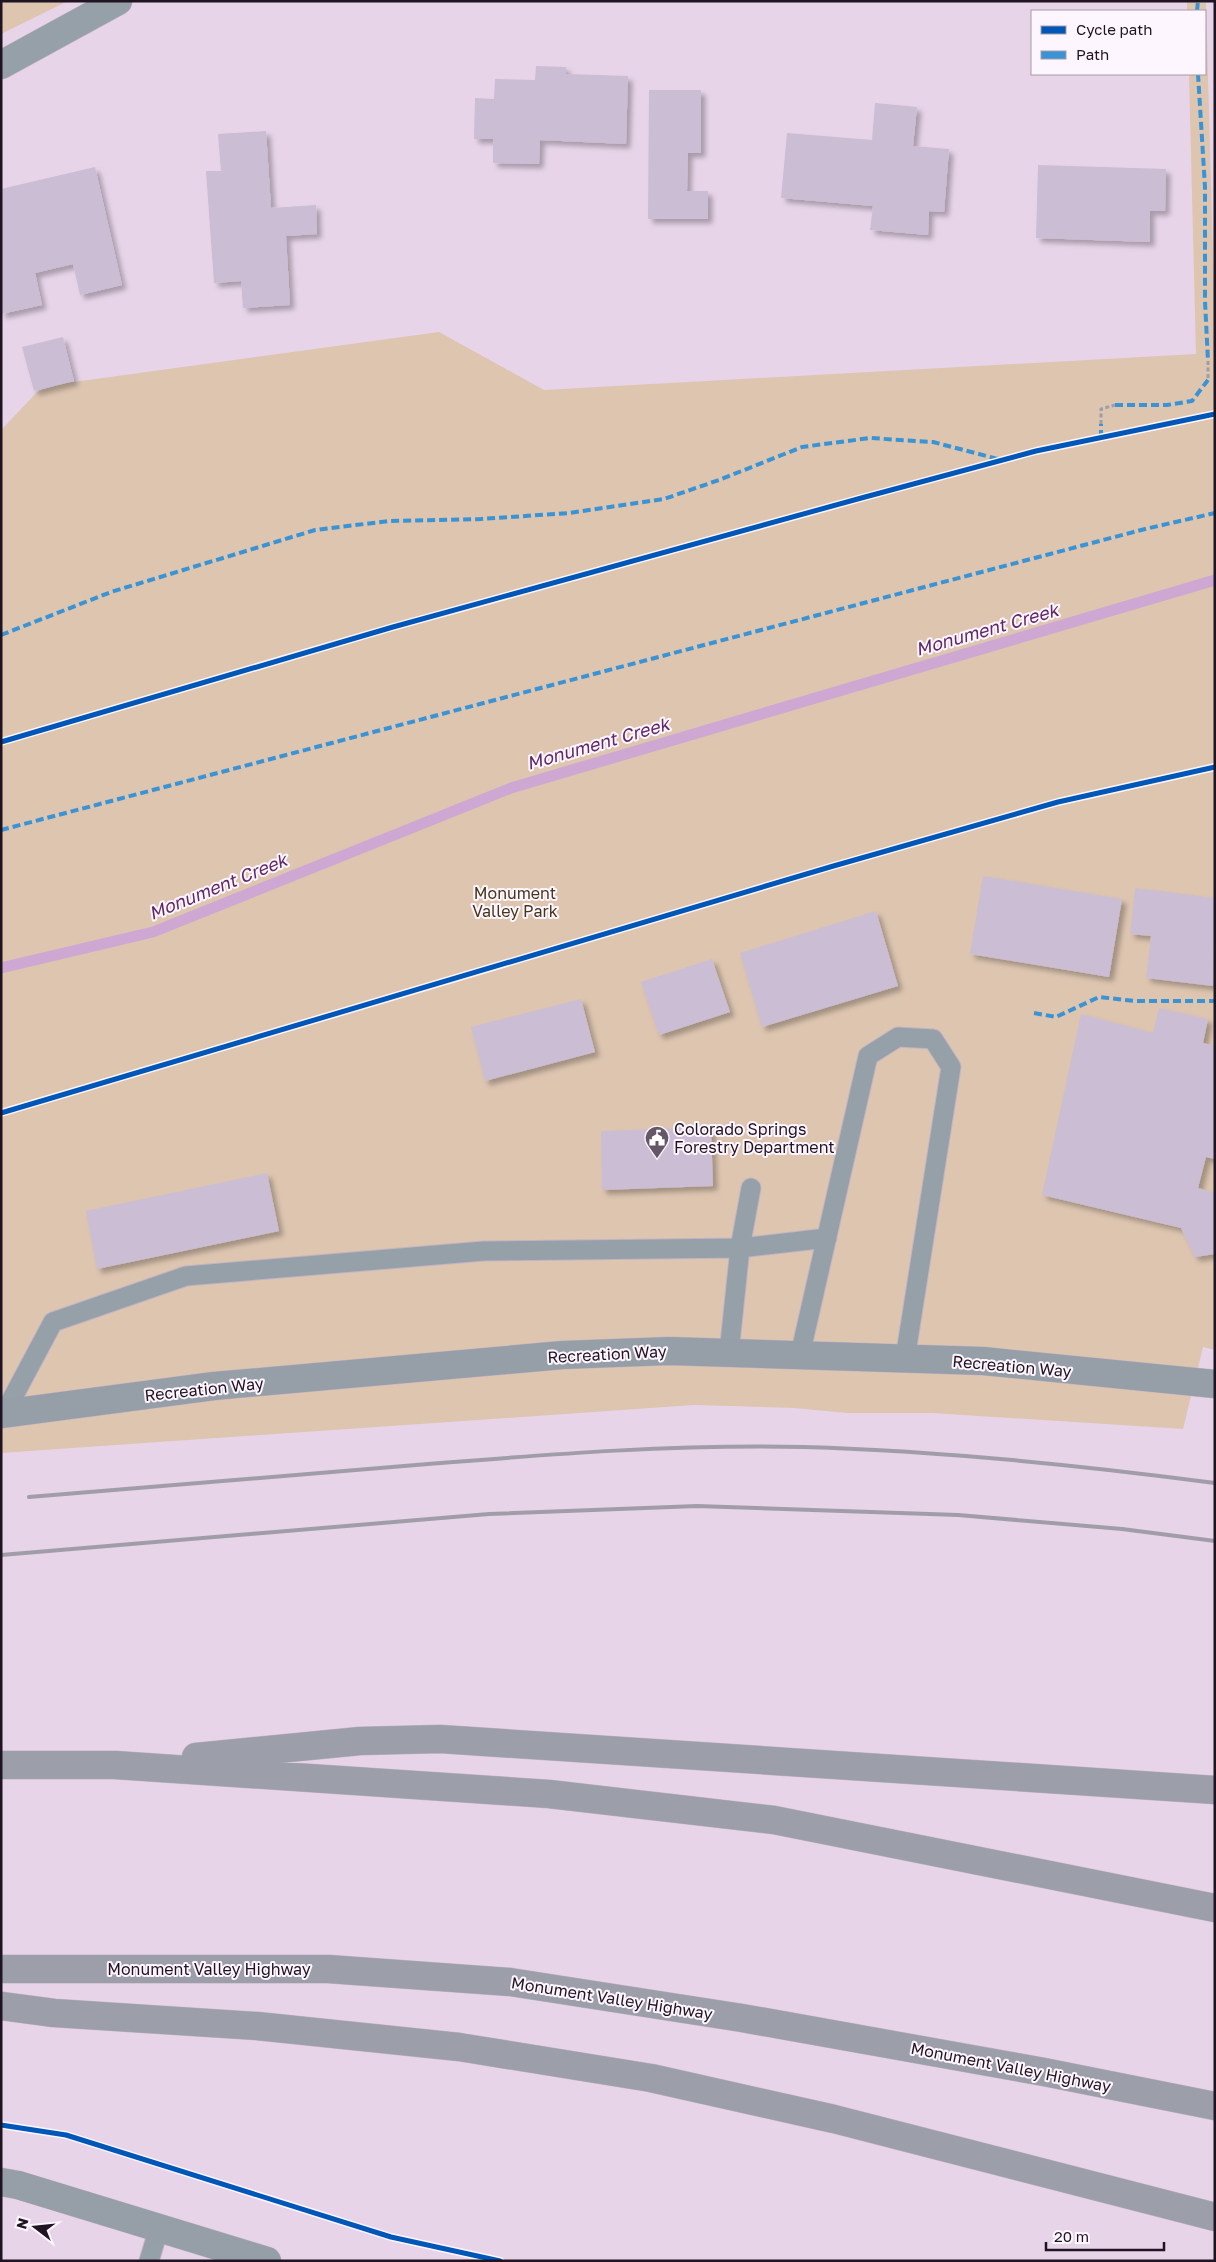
<svg xmlns="http://www.w3.org/2000/svg" width="1216" height="2262" viewBox="0 0 1216 2262" font-family="'Golos Text',sans-serif">
  <style>
    .green { fill: #ddc5b0 }
    .lines { fill: none; stroke-linecap: round; stroke-linejoin: round }
    .stream { stroke: #cea7d3; stroke-width: 11 }
    .building { fill: #cbbdd3; filter: url(#shadow) }
    .lane-casing { stroke: #c2b3c4; stroke-width: 21 }
    .street-casing { stroke: #c2b3c4; stroke-width: 29 }
    .secondary-casing { stroke: #c2b3c4; stroke-width: 29 }
    .highway-casing { stroke: #c2b3c4; stroke-width: 29 }
    .path { stroke: #9c9fa8; stroke-width: 3; stroke-dasharray: 4 2.5; stroke-linecap: butt }
    .lane { stroke: #95a0a8; stroke-width: 19 }
    .street { stroke: #95a0a8; stroke-width: 28 }
    .secondary { stroke: #969ea8; stroke-width: 28 }
    .highway { stroke: #9c9ea9; stroke-width: 28 }
    .rail { stroke: #a09da8; stroke-width: 4 }
    .quiet { stroke: #3a93d5; stroke-width: 4; stroke-dasharray: 8 4; stroke-linecap: butt }
    .cycleway-casing { stroke: #fef6fe; stroke-width: 8 }
    .cycleway { stroke: #0057b8; stroke-width: 5 }
    .labels { text-anchor: middle; stroke-width: 4; stroke-linejoin: round; paint-order: stroke }
    .park-label { font-size: 16px; fill: #453619; stroke: #fef6fe }
    .poi-label { font-size: 16px; fill: #201422; stroke: #fef6fe; text-anchor: start }
    .street-label { font-size: 16px; fill: #201422; stroke: #fef6fe }
    .water-label { font-size: 18px; font-style: italic; fill: #612869; stroke: #fef6fe }
  </style>
  <defs>
    <filter id="shadow"><feDropShadow dx="4.5" dy="4.5" stdDeviation="2.5" flood-color="#0004"/></filter>
  </defs>
  <rect width="100%" height="100%" fill="#e7d4e9"/>
  <path class="green" d="M1,1H68L1,34Z
    M1187,1L1206,3L1215,329V1350L1203,1347L1183,1429L932,1413H847L794,1408L694,1405L1,1453V430L6,425L37,392L59,384L439,332L544,390L1196,354L1189,74H1205V11H1187Z"/>
  <g class="lines">
    <path class="stream" d="M1,968L153,932L511,788L1215,580"/>
  </g>
  <path class="building" d="M536,66L566,67V74L628,76L626,144L540,140L539,164L493,163V139H474L475,98L494,99L495,79L535,80Z
    M649,90H701V153H688L687,191H708V219H648Z
    M875,103L917,107L913,146L949,149L944,212L929,211L928,235L870,230L873,206L781,198L787,133L872,140Z
    M266,131L271,208L316,205L317,234L286,236L290,305L243,308L241,281L214,283L206,171H221L218,134Z
    M1038,165L1166,169L1165,211H1150V242L1036,238Z
    M95,167L122,285L80,295L73,264L35,273L42,305L1,314V189Z
    M63,337L74,381L34,391L22,347Z
    M983,876L1122,899L1109,977L970,954Z
    M1135,888L1215,898L1213,986L1146,978L1151,936L1130,934Z
    M876,911L898,986L762,1027L740,953Z
    M712,959L730,1012L659,1035L641,982Z
    M581,999L595,1052L485,1081L471,1027Z
    M1159,1008L1208,1019L1203,1043L1215,1046V1159L1206,1157L1198,1188L1215,1193V1254L1195,1257L1181,1228L1042,1195L1081,1014L1153,1033Z
    M711,1127L713,1186L602,1190L601,1131Z
    M267,1173L279,1231L97,1269L86,1211Z"/>
  <g class="lines">
    <defs>
      <path id="lane" d="M729,1353L740,1248L751,1188
        M800,1355L868,1056L898,1037L933,1039L951,1067L905,1359
        M4,1414L53,1322L186,1276L484,1251L740,1248L827,1238
        M149,2261L159,2228"/>
      <path id="street" d="M1,65L118,1"/>
      <path id="secondary" d="M1,1414L214,1386L563,1355L669,1351L983,1361L1215,1384
        M1,2182L18,2185L267,2261"/>
      <path id="highway" d="M196,1757L360,1741L440,1739L1215,1790
        M1,1765H115L549,1794L774,1820L1215,1908
        M1,1969H328L510,1982L742,2018L1044,2072L1215,2106
        M1,2006L54,2013L257,2026L459,2047L651,2078L834,2119L1215,2217"/>
    </defs>
    <use href="#lane" class="lane-casing"/>
    <use href="#street" class="street-casing"/>
    <use href="#secondary" class="secondary-casing"/>
    <use href="#highway" class="highway-casing"/>
    <path class="path" d="M1208,361V380
      M1101,424V409L1115,405"/>
    <use href="#lane" class="lane"/>
    <use href="#street" class="street"/>
    <use href="#secondary" class="secondary"/>
    <use href="#highway" class="highway"/>
    <path class="rail" d="M29,1497C162,1486 295,1475 428,1464C553,1454 679,1444 804,1447C941,1451 1079,1465 1215,1483
      M1,1555L489,1514L697,1506L958,1515L1122,1529L1215,1541"/>
    <path class="quiet" d="M1197,11L1198,1
      M1198,74L1205,187V301L1208,361
      M1115,405H1167L1192,401L1208,380
      M1101,438V424
      M1,635L111,592L315,530L389,521L481,519L569,513L664,499L719,480L802,447L870,438L933,442L998,459
      M1,830L1145,529L1215,513
      M1034,1013L1056,1017L1099,997L1135,1001H1215"/>
    <defs>
      <path id="cycleway" d="M1,742L393,627L865,497L1036,451L1215,414
        M1,1113L830,867L1058,802L1215,767
        M1,2125L66,2135L391,2237L500,2261"/>
    </defs>
    <use href="#cycleway" class="cycleway-casing"/>
    <use href="#cycleway" class="cycleway"/>
  </g>
  <defs>
    <symbol id="civic-pin" viewBox="-11 -11 22 30"><path d="M0 17L-7.5 6A9.5 9.5 0 1 1 7.5 6Z" fill="#665768" stroke="#fef6fe"/><path d="M-.6-6.5H3V-4.5H.6V-3L4-1V1h2V6H-6V1h2V-1L-.6-3ZM-1.2 2.5V6h2.4V2.5Z" fill="#fff"/></symbol>
  </defs>
  <g fill-rule="evenodd">
    <use href="#civic-pin" x="643" y="1124" width="28" height="38"/>
  </g>
  <g class="labels">
    <g class="park-label">
      <text x="515" y="899">Monument<tspan x="515" dy="18">Valley Park</tspan></text>
    </g>
    <g class="poi-label">
      <text x="674" y="1135">Colorado Springs<tspan x="674" dy="18">Forestry Department</tspan></text>
    </g>
    <g class="street-label">
      <text transform="translate(607 1354) rotate(-3)" y="6">Recreation Way</text>
      <text transform="translate(1012 1366) rotate(5)" y="6">Recreation Way</text>
      <text transform="translate(204 1389) rotate(-6)" y="6">Recreation Way</text>
      <text x="209" y="1975">Monument Valley Highway</text>
      <text transform="translate(612 1998) rotate(9)" y="6">Monument Valley Highway</text>
      <text transform="translate(1011 2067) rotate(11)" y="6">Monument Valley Highway</text>
    </g>
    <g class="water-label">
      <text transform="translate(987 630) rotate(-16)" y="6">Monument Creek</text>
      <text transform="translate(598 744) rotate(-16)" y="6">Monument Creek</text>
      <text transform="translate(218 887) rotate(-22)" y="6">Monument Creek</text>
    </g>
  </g>
  <rect width="1216" height="2262" fill="none" stroke="#201422" stroke-width="5"/>
  <rect x="1031" y="10" width="175" height="65" fill="#fef6fe" stroke="#a59ca6"/>
  <rect x="1041" y="26" width="25" height="8" fill="#0057b8" stroke="#a59ca6"/>
  <text x="1076" y="35" font-size="15" fill="#201422">Cycle path</text>
  <rect x="1041" y="51" width="25" height="8" fill="#3a93d5" stroke="#a59ca6"/>
  <text x="1076" y="60" font-size="15" fill="#201422">Path</text>
  <g transform="translate(35 2227) rotate(286)" stroke="#fef6fe" stroke-width="4" paint-order="stroke">
  <path d="M0-4L9 19L0 12L-9 19Z" fill="#201422"/>
  <text y="-8" font-size="14" font-weight="bold" text-anchor="middle" fill="#201422">N</text>
  </g>
  <path d="M1046 2242v8h118v-8" fill="none" stroke="#201422" stroke-width="2.5"/>
  <text x="1054" y="2242" font-size="15" fill="#201422" stroke="#fef6fe" stroke-width="4" paint-order="stroke">20 m</text>
</svg>
